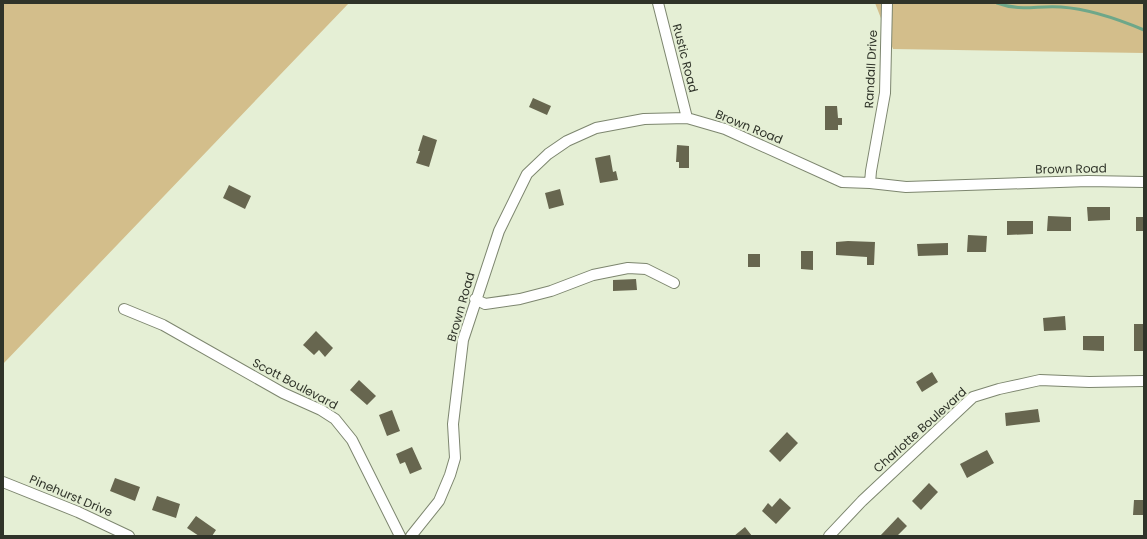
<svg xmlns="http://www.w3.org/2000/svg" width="1147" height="539" viewBox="0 0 1147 539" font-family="Poppins,sans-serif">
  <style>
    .green { fill: #d3be8b }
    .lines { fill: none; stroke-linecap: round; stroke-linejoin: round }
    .stream { stroke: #6ea789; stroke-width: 3 }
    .building { fill: #67664f }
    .minor-casing { stroke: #7d866f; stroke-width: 12 }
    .minor { stroke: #fff; stroke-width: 10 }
    .labels { text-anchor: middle; stroke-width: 4; stroke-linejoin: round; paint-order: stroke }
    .street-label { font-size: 12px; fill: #2f3329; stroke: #e5efd5 }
  </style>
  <rect width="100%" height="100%" fill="#e5efd5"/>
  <path class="green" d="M3,3H349L3,364Z
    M875,3H1144V53L893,49Z"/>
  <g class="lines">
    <path class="stream" d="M997,3C1021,12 1038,5 1061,7C1090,9 1118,19 1144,30"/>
  </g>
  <path class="building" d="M533,98L551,106L547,115L529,107Z
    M825,106H837L838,118H842V125H838V130H825Z
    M423,135L437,140L429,167L416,163L420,151H418Z
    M677,145L689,146V168H679V162H676Z
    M610,155L613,172L616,171L618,180L600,183L595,158Z
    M229,185L251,196L245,209L223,198Z
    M560,189L564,205L549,209L545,193Z
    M1087,207H1110V220L1088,221Z
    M1048,216L1071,217V231H1047Z
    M1136,217H1144V231H1136Z
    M1007,221H1033V234L1007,235Z
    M968,235L987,236L986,252H967Z
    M848,241L875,242L874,265H867V257L836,255V242Z
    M948,243V255L918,256L917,244Z
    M801,251H813V270L801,269Z
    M748,254H760V267H748Z
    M636,279L637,290L613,291V280Z
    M1065,316L1066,330L1044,331L1043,318Z
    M1134,324H1144V351H1134Z
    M316,331L333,348L325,357L319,350L314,355L303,345Z
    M1083,336H1104V351L1083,350Z
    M932,372L938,382L922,392L916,382Z
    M359,380L376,396L367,405L350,390Z
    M1038,409L1040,422L1006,426L1005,413Z
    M392,410L400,431L387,436L379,415Z
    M787,432L798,443L780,462L769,451Z
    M412,447L422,469L410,474L405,462L400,464L396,454Z
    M987,450L994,463L967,478L960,464Z
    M115,478L140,487L135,501L110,491Z
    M929,483L938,492L921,510L912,501Z
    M157,496L180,504L176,518L152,510Z
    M780,498L791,508L776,524L762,511L768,503L772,507Z
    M1134,500H1144V515H1133Z
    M196,516L216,530L212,536H199L187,528Z
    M898,517L907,526L897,536H880Z
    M745,527L752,536H734Z"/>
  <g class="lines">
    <defs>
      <path id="minor" d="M658,3L687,118
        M870,183L871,171L885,93L887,3
        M475,299L485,304L520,299L551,291L593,275L628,268L646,269L674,283
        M124,309L163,325L283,393L321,410L335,419L352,440L400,536
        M3,482L78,512L129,536
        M411,536L439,501L450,475L455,458L453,424L463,340L499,231L527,174L548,154L567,141L596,128L644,119L687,118L725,129L842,182L870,183L906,187L1088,181L1144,182
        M829,536L862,501L973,397L999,389L1040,380L1089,382L1144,381"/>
    </defs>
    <use href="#minor" class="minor-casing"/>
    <use href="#minor" class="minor"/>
  </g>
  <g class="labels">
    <g class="street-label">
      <text transform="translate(685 58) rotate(76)" y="4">Rustic Road</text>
      <text transform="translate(871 69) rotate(-87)" y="4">Randall Drive</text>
      <text transform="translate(749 127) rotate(22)" y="4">Brown Road</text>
      <text transform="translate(1071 169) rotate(-1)" y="4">Brown Road</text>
      <text transform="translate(461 307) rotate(-74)" y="4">Brown Road</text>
      <text transform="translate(295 384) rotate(28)" y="4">Scott Boulevard</text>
      <text transform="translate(920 430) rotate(-42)" y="4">Charlotte Boulevard</text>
      <text transform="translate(71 496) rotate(23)" y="4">Pinehurst Drive</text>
    </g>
  </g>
  <rect width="1147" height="539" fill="none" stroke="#2f3329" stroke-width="8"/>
</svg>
